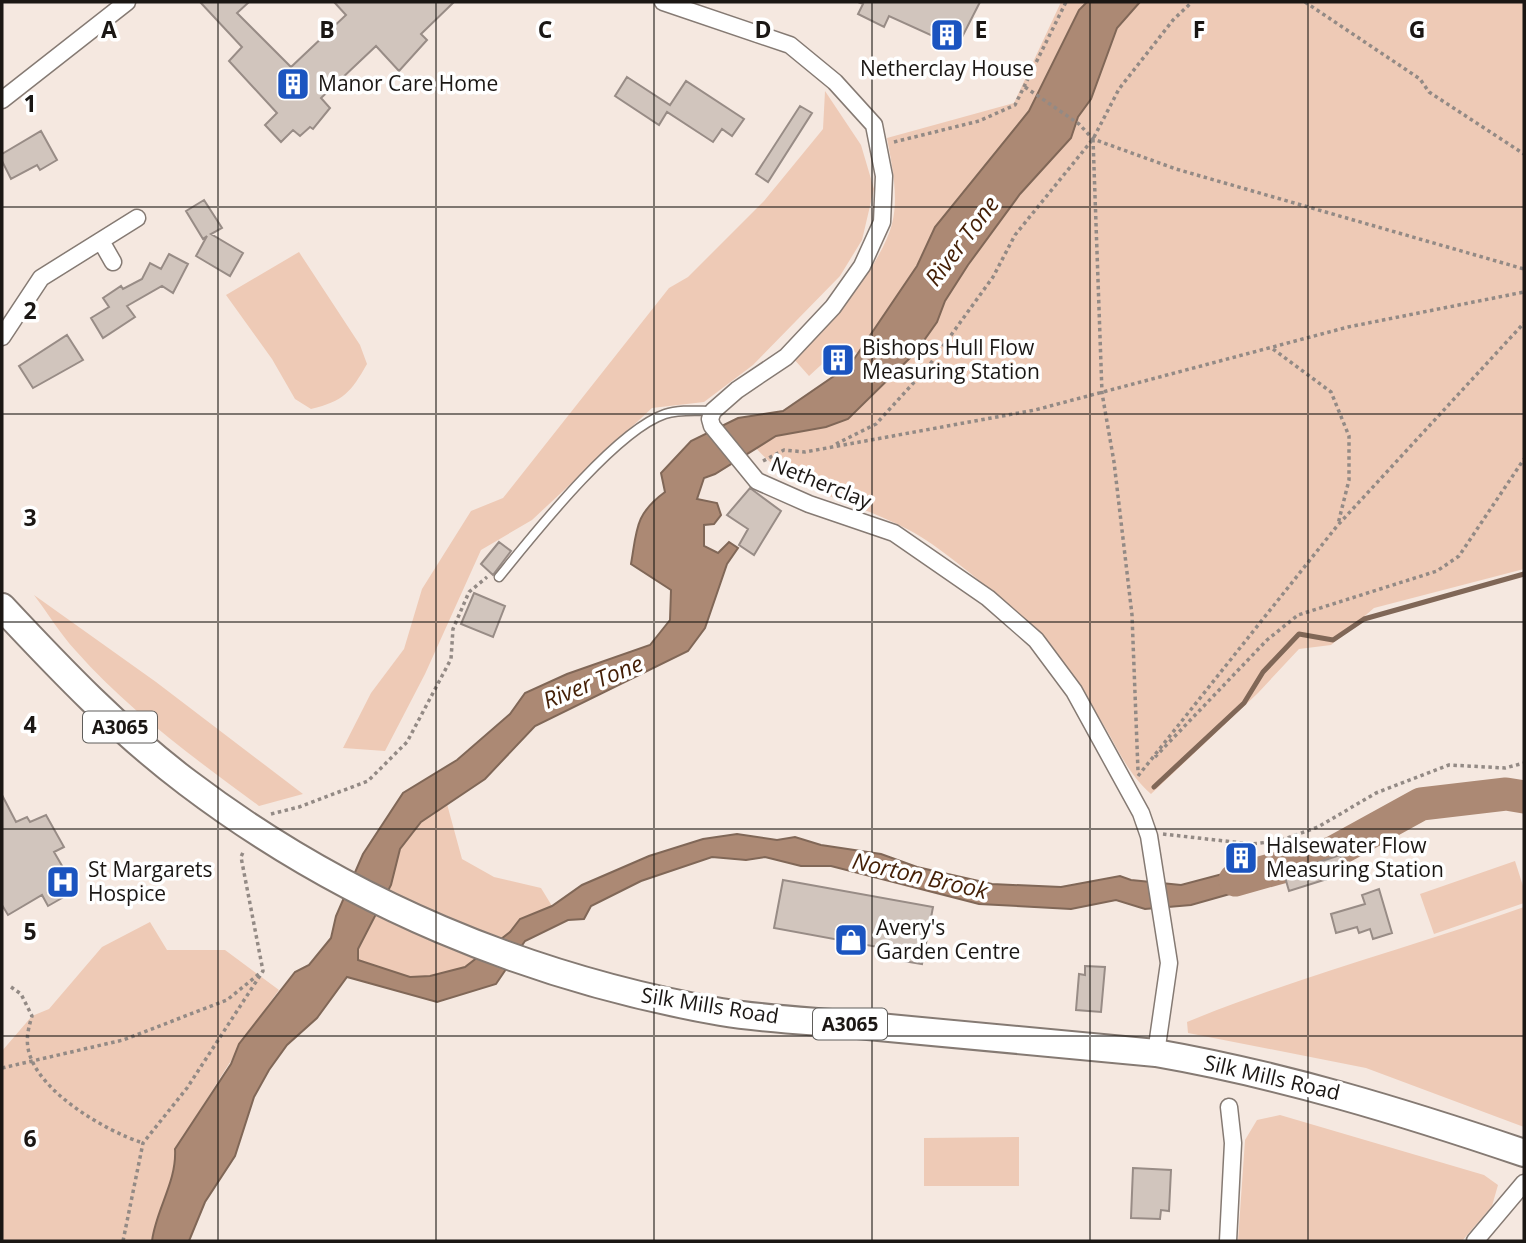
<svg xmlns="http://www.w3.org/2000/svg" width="1526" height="1243" viewBox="0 0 1526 1243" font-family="'Open Sans',sans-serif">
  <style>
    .green { fill: #eecab6 }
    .water { fill: #ac8974; stroke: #806757; stroke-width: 2 }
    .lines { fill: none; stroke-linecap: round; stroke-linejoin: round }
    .stream { stroke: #806757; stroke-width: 5 }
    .river { stroke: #ac8974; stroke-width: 33 }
    .building { fill: #d1c5bd; stroke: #988c86; stroke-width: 2 }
    .service-casing { stroke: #857a73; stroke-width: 11 }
    .minor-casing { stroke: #857a73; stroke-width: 19 }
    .primary-casing { stroke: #857a73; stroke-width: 30 }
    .path { stroke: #938a85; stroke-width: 3.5; stroke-dasharray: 3.5 3.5; stroke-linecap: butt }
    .service { stroke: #fff; stroke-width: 8 }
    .minor { stroke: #fff; stroke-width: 16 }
    .primary { stroke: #fff; stroke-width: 26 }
    .grid { fill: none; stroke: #1b1714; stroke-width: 2; stroke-opacity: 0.55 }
    .labels { text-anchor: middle; stroke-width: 7; stroke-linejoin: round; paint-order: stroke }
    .shield { fill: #fff; stroke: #5f5d5a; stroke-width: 2 }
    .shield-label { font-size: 19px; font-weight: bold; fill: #1b1714 }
    .poi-label { font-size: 21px; fill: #1b1714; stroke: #fff; text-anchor: start }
    .street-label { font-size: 21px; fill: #1b1714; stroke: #fff }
    .water-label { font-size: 23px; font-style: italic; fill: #441f06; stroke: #fff }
    .grid-label { font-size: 23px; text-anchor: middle; font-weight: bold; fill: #1b1714; stroke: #fff; stroke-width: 7; stroke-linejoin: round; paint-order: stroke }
  </style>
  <rect width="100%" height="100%" fill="#f5e8e0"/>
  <path class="green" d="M1061,2H1087L1079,10L1029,111L935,227L917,266L858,354L843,345L809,376L793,358C827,329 880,268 892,224C899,197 892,165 887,138L1014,103Z
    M1140,2H1524V569L1374,608L1331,645L1299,649L1258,693L1151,794C1128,773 1121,755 1106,729C1078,682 1046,634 1003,600C977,579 938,545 909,530C859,503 794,492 755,447L776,436L826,427L915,353L937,322L945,301L968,265L1020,194L1071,138L1078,117L1091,99L1117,28Z
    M825,91L861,145L874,189L862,240L840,276L753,365L704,402L652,408L532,520L481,550L425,674L385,751L343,748L371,693L404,649L422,589L471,511L503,498L669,288L688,277L764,201L823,129Z
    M299,252L360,345L367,364C351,392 344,401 311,409L295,399L272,359L226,295Z
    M34,595L156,682L303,794L259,806C194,758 129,711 76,651C60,634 48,613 34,595Z
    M447,804L462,859L494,877L541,888L552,906L520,919L510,932L465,967L430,976L410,977L358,961V950L391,885L400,849L421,822Z
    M1515,861L1524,889V903L1434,934L1420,894Z
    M1524,907V1127L1366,1068L1188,1033L1187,1022C1297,977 1412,947 1524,907Z
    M150,922L167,950H225L279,990C241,1041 210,1096 175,1149C177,1182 156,1209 152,1241H2V1051L32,1016L49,1009L102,947Z
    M1280,1115L1484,1175L1498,1185L1492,1206L1462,1241H1238L1245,1140L1257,1120Z
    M1019,1137V1186H924V1138Z"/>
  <path class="water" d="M1087,2H1140L1117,28L1091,99L1078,117L1071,138L1020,194L968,265L945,301L937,322L915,353L848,419L826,427L776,436L715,474L704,478L697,499L717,503L721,515L714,524L704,525V546L718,553L729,542L738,548L727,564L705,628L688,651L535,726L485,779L421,822L400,849L391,885L358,949V960L410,977L430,976L465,967L510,932L520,919L552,906L582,885L649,856L703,839L737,834L777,840L795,837L821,845L881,854L917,867L992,884L1061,887L1120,876L1131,880L1181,885L1245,868L1277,869L1251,888L1191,905L1145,909L1116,900L1071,909L979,904L831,866H801L765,857L746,860L712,857L641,881L591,906L584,919L568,920L525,941L496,984L437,1002L347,977L317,1018L287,1045L269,1070L254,1097L235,1156L205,1202L189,1241H152C156,1209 177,1182 175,1149L231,1064L239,1044L295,972L309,965L331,938L336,916L363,854L403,793L457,760L510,714L525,693L567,674L650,645L670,620L671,590L631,564C637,529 635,514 665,492L661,473L691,441L738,418L783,411L850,365L917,266L935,227L1029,111L1079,10Z"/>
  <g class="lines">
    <path class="stream" d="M1154,787L1244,703L1263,672L1299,634L1333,640L1364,619L1524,574"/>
    <path class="river" d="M1235,880L1332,853L1421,804L1506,794L1524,797"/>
  </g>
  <path class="building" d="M200,2H249L237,13L291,67L346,15L334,2H454L421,34L427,40L399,71L376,46L321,98L330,108L313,129L310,127L300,136L293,130L281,142L265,125L277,113L229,61L242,47Z
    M858,2H980L957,47L889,16L884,27L858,14L863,4Z
    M627,77L670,105L686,81L744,119L732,136L722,129L713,142L667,112L659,125L615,96Z
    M800,106L812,113L768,182L756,174Z
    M41,131L57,160L40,170L37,165L11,179L2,161V154Z
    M204,200L222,228L211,234L243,253L230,276L196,256L207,236L203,239L186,211Z
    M169,254L188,264L173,293L162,286L127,306L135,317L103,338L91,318L109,307L103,298L121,286L123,289L142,279L150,263L161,269Z
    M67,335L83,360L33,388L19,366Z
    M750,488L781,511L754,555L739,545L748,529L727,515Z
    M499,542L511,551L493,575L481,564Z
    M474,593L505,606L493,637L461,624Z
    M2,795L16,822L27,817L30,822L46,815L64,847L54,852L76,890L48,906L42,895L8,915L2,905Z
    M1340,855L1346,873L1289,891L1285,877L1296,873L1295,870Z
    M783,880L933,907L922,964L903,961L905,952L774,928Z
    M1379,889L1392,933L1373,939L1370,929L1359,933L1357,927L1336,933L1331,914L1365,904L1362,895Z
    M1085,966L1105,967L1101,1012L1076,1010L1079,974L1085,975Z
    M1133,1168L1171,1170L1169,1211L1161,1210L1160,1219L1131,1218Z"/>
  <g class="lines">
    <defs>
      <path id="service" d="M499,577C534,534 615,431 665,414C680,409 698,411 713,411"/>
      <path id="minor" d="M663,2L790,45L835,82L874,125L884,176L882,222L862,266L833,307L786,357L737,390L713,411L710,419L712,426L757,481L809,504L894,533L988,598L1036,640L1074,691L1141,813L1149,836L1169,963L1156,1053
        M2,100L127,2
        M101,241L113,262
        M2,337L41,278L137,218
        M1228,1241L1233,1143L1229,1107
        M1475,1241L1524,1183"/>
      <path id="primary" d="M2,607C60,669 120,732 188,783C345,902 528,978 721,1012C769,1020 819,1021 868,1026C964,1035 1060,1044 1156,1053C1282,1075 1403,1112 1524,1153"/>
    </defs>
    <use href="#service" class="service-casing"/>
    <use href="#minor" class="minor-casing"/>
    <use href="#primary" class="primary-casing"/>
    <path class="path" d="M1305,2L1420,79L1429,92L1524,154
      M1025,87L1079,124L1093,139L1176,169L1524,269
      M1093,139L1102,393L1114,462L1132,615L1138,771
      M894,142L979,121L1015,105L1066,2
      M1273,349L1331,392L1349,436V480L1338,524
      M836,444L876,424L928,367L993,277L1015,235L1093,139L1119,89L1173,20L1192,2
      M763,461L784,450L805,452L1035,410L1348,327L1524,292
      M1155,757L1267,640L1298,615L1437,571L1459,556L1524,459
      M1138,776L1337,526L1524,323
      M271,814L299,807L368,781L407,742L451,659L453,629L469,592L487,577
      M1163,834L1251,844L1279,841L1318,827L1376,793L1449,765L1505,768L1524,763
      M11,987L21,994L32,1016C29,1026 26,1037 28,1048C35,1090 105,1131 143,1143
      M2,1068L123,1040L227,1000L259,974
      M123,1241L143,1143L187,1088L263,971L241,857L244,850"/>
    <use href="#service" class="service"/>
    <use href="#minor" class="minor"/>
    <use href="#primary" class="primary"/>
  </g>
  <path class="grid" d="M218,2V1241M436,2V1241M654,2V1241M872,2V1241M1090,2V1241M1308,2V1241M2,207H1524M2,414H1524M2,622H1524M2,829H1524M2,1036H1524"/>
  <defs>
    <symbol id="building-square" viewBox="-11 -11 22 22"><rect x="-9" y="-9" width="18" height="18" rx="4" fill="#1b54c0" stroke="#fff"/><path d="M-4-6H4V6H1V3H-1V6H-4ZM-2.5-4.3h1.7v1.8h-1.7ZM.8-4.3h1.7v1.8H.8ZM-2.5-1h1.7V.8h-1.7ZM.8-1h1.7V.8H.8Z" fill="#fff"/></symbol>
    <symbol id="hospital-square" viewBox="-11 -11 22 22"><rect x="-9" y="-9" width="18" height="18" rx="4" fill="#1b54c0" stroke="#fff"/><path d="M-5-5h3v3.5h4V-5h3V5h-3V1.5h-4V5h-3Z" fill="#fff"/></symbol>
    <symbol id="shop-square" viewBox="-11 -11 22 22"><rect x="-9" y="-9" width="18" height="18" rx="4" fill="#1b54c0" stroke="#fff"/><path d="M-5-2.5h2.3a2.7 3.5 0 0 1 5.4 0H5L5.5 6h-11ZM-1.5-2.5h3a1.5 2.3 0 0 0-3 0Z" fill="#fff"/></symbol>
  </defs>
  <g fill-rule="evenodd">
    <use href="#building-square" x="928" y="16" width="38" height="38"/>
    <use href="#building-square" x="274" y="65" width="38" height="38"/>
    <use href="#building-square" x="819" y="341" width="38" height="38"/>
    <use href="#building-square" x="1222" y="839" width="38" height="38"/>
    <use href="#hospital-square" x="44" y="863" width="38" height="38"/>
    <use href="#shop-square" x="832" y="921" width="38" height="38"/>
  </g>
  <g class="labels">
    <g class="shield">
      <rect x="83" y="711.5" width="74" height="31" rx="5"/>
      <rect x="813" y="1008.5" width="74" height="31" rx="5"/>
    </g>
    <g class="shield-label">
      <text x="120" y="734">A3065</text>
      <text x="850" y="1031">A3065</text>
    </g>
    <g class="poi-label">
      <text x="947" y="76" text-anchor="middle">Netherclay House</text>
      <text x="318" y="91">Manor Care Home</text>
      <text x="862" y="355">Bishops Hull Flow<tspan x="862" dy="24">Measuring Station</tspan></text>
      <text x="1266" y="853">Halsewater Flow<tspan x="1266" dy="24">Measuring Station</tspan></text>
      <text x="88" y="877">St Margarets<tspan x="88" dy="24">Hospice</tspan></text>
      <text x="876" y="935">Avery's<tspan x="876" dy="24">Garden Centre</tspan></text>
    </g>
    <g class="street-label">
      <text transform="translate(821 483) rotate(22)" y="7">Netherclay</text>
      <text transform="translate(710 1006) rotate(9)" y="7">Silk Mills Road</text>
      <text transform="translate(1272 1078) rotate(13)" y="7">Silk Mills Road</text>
    </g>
    <g class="water-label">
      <text transform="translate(962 241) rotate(-53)" y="8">River Tone</text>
      <text transform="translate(593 682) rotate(-22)" y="8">River Tone</text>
      <text transform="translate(920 876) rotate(13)" y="8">Norton Brook</text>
    </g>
  </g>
  <g class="grid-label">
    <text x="109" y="38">A</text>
    <text x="327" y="38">B</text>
    <text x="545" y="38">C</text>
    <text x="763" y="38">D</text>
    <text x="981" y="38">E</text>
    <text x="1199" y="38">F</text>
    <text x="1417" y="38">G</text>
    <text x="30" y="112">1</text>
    <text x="30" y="319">2</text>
    <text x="30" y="526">3</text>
    <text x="30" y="733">4</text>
    <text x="30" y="940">5</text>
    <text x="30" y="1147">6</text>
  </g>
  <rect width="1526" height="1243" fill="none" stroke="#1b1714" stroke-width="7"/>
</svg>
